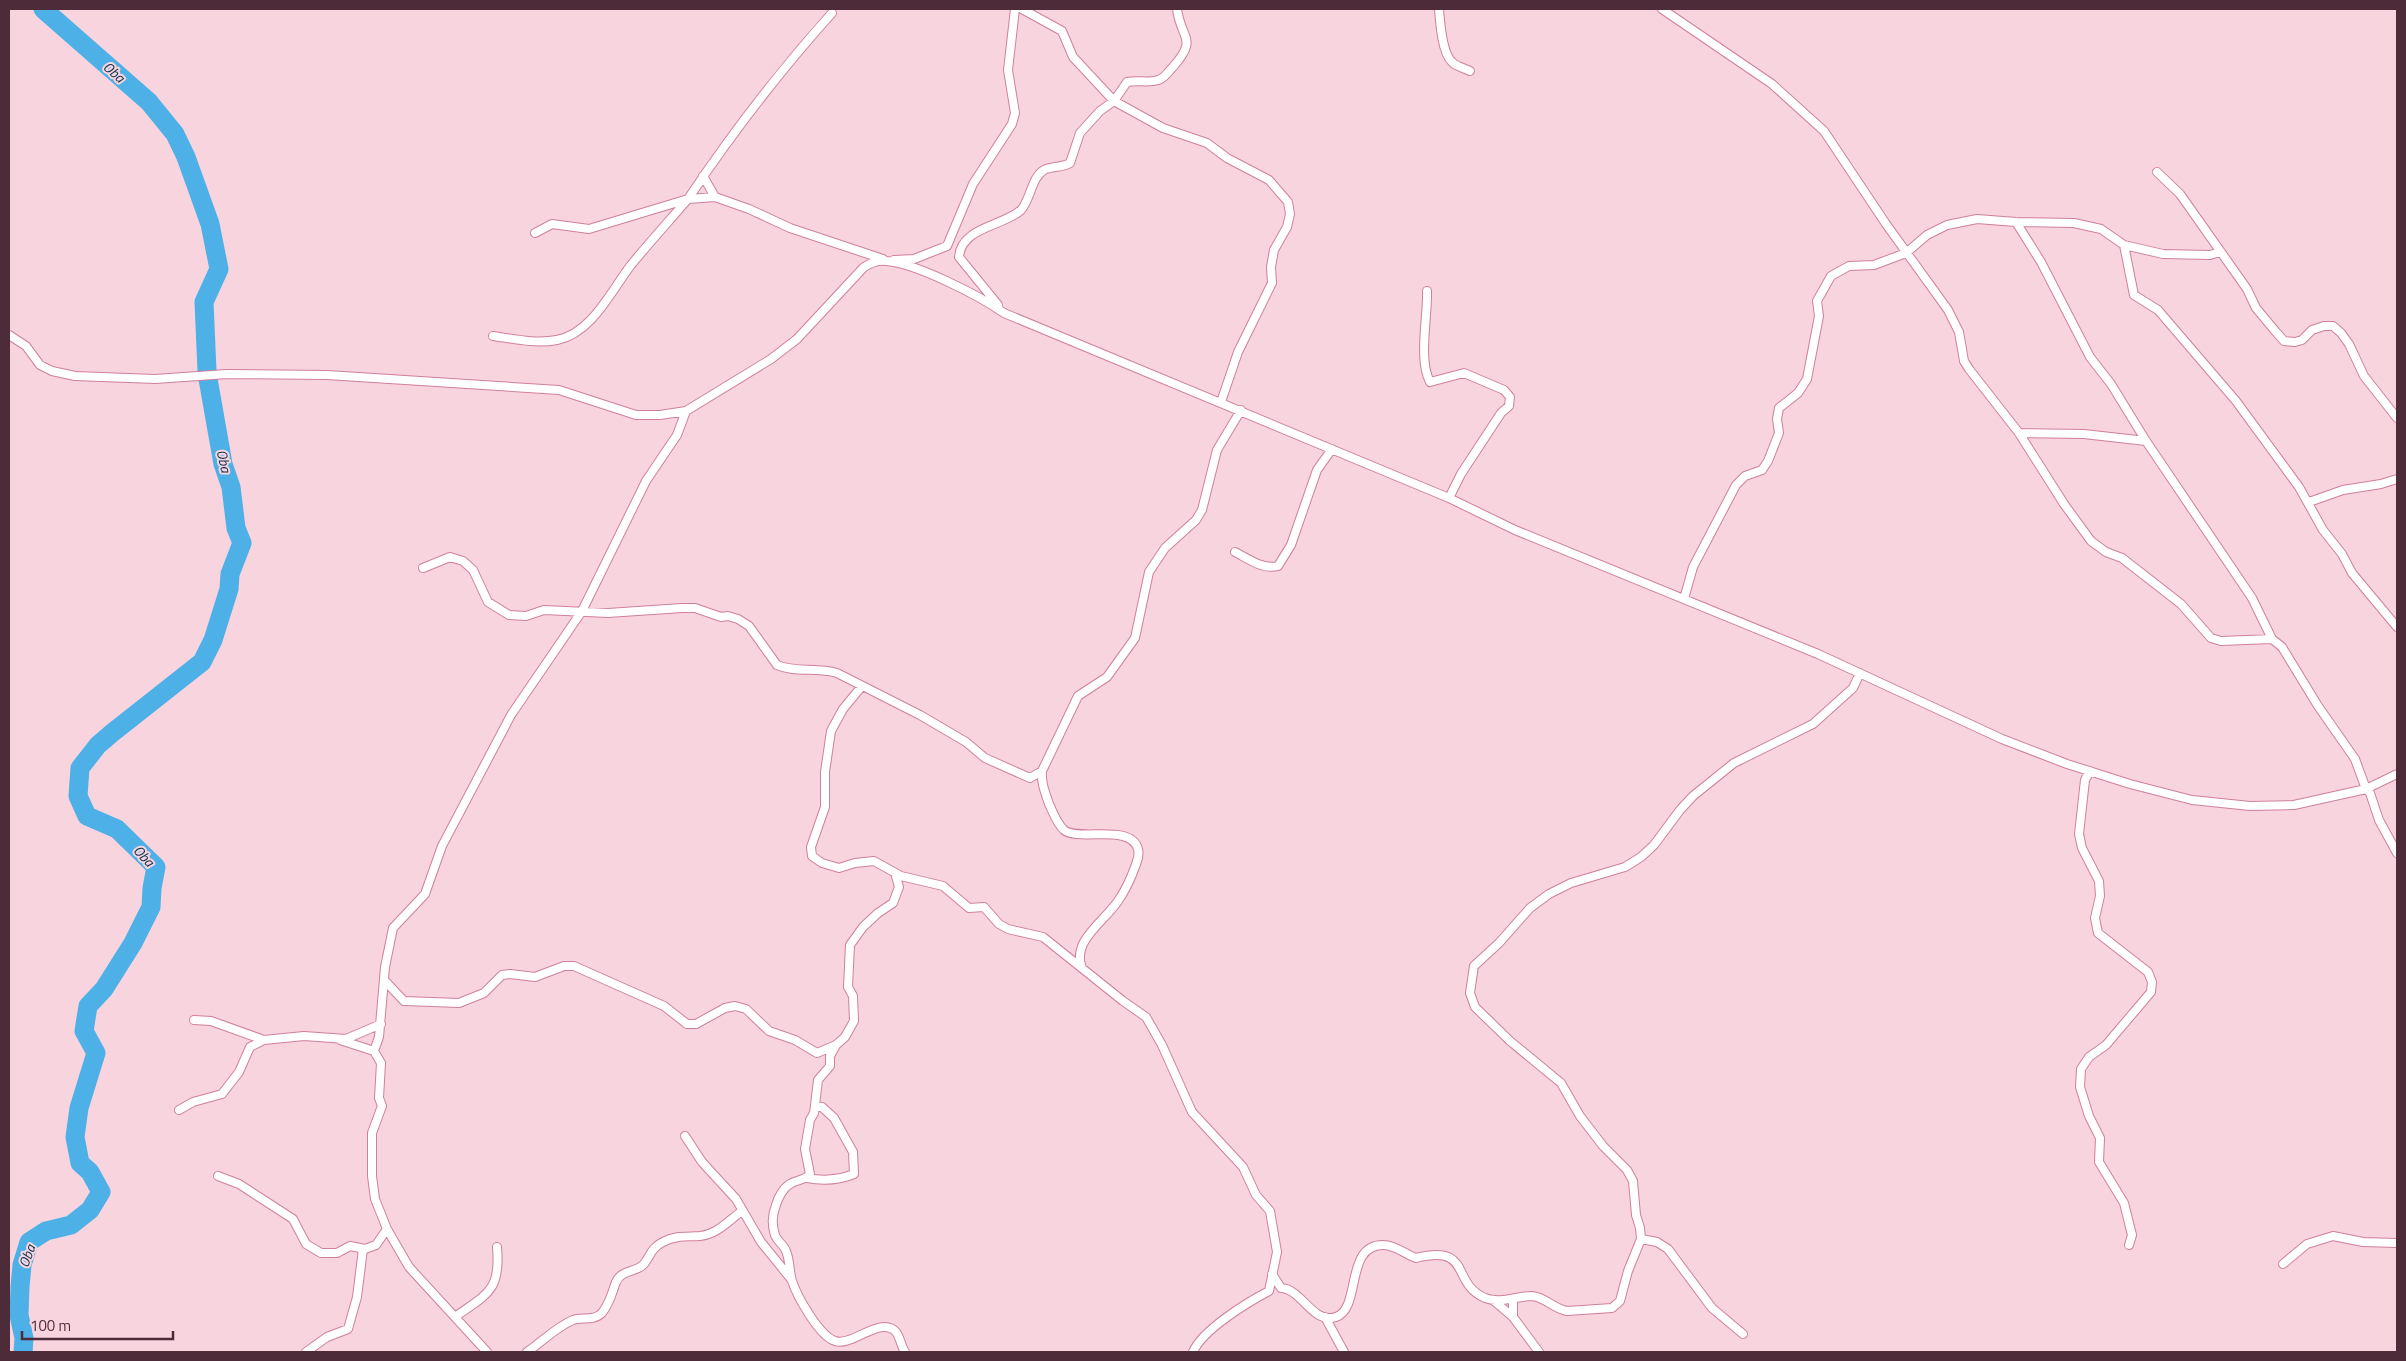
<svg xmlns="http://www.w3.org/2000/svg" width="2406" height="1361" viewBox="0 0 2406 1361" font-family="'Titillium Web',sans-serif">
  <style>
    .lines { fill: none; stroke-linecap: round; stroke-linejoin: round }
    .river { stroke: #4db0e7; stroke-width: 19 }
    .street-casing { stroke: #d07f9d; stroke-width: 10 }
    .street { stroke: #fff; stroke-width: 8 }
    .labels { text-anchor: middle; stroke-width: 4; stroke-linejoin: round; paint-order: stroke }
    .water-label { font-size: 14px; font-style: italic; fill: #033046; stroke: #f8d4df }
  </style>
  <rect width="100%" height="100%" fill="#f8d4df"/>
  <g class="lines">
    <path class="river" d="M43,9L149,102L175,134L186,157L210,224L219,269L204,302L207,371
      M23,1352L24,1338L19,1315L20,1287L22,1265L29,1242L46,1231L71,1225L90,1210L101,1192L90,1172L80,1163L75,1137L79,1108L96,1053L84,1031L88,1006L104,989L133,943L151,907L152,888L156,867L117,829L87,816L78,796L80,768L98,745L112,733L202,662L213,640L229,589L230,574L242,543L236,528L231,487L223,464L208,379"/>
    <defs>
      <path id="street" d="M1022,9L1062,31L1073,57L1114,101L1163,128L1207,143L1227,158L1269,180L1288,202L1290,214L1287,227L1274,250L1271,267L1272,283L1238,352L1221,402
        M1439,9C1440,22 1442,53 1452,62C1455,66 1464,68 1470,71
        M1662,9L1772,84L1824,131L1886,224L1948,310L1959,332L1964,361L1969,369L2019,433L2064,504L2091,541L2106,552L2122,558L2181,604L2211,638L2221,641L2272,639L2282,647L2318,706L2355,759L2366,789L2370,793L2379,820L2397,853
        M2157,172L2180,194L2247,289L2256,308L2276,332L2284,341L2295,342L2302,340L2312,330L2324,326H2333L2341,333L2349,344L2364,376L2397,418
        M703,176L715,197
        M2016,222L2041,262L2090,357L2111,384L2146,441L2252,598L2272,639
        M535,233L552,224L589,229L688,199C732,133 779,72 832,13
        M2124,245L2134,295L2158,310L2236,401L2299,487L2323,530L2342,554L2352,573L2397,627
        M894,260L914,259L947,246L973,184L1012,124L1015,113L1008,70L1015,9
        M1427,291C1428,316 1418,360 1430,382L1464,373L1504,390L1510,397L1509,406L1501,413L1461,474L1449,498
        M998,305L959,257C961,227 1004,226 1021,210C1031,199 1031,178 1044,170C1051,166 1062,168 1070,163L1080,133L1100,111L1114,101L1127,82C1138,80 1148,83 1158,80C1164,79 1168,72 1172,68C1199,38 1181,40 1177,9
        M9,335L26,346L40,365L52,371L75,376L155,379L227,374L327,375L559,390L636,415H660L686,411L771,359L797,339L864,267C871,263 877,260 885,261C914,262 980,296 1004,313L1449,498L1515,530L1818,654L2002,739L2067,764L2130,784L2192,800L2250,806L2294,805L2366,789L2397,774
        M493,336C514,339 536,344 557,340C592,333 611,291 631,265C649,243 669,221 688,199L715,197L749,209L790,228L883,259
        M2019,433L2084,434L2146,441
        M2309,502L2343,490L2381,484L2397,479
        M1235,552C1249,559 1263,570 1278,566L1291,545L1317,470L1332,449
        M423,568L450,557L463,561L473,570L488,602L509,615L526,616L544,610L608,613L682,608H695L721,617L728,616L738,619L749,626L777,665C795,673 816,667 837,673L920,715L966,742L985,758L1030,778L1042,771
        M1684,599L1693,567L1736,485L1745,476L1762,470L1768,461L1779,433L1777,419L1779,408L1798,393L1807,379L1819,316L1817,301L1831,276L1849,266L1874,265L1906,253L1927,235L1947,225L1977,219L2016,222L2074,223L2101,229L2124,245L2163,254L2210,255L2220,252
        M862,686L843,709L831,731L825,772V807L811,847L812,856L822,863L839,868L855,863L874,861L901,876L943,886L969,908L984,907L999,924L1008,929L1043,937L1123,1001L1146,1017L1162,1045L1192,1112L1243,1167L1256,1195L1270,1211L1277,1252L1269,1291C1248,1302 1202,1330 1193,1352
        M2090,771L2085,780L2079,834L2082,848L2099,881L2100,896L2095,918L2098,933L2148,972L2152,982L2151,992L2106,1045L2089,1057L2081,1069L2080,1087L2089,1116L2100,1138L2099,1162L2124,1203L2132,1235L2129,1245
        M895,873L899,887L893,903L878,913L863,927L850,945L848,987L853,996L854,1021L845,1037L836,1045L830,1056V1066L818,1080L814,1113L810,1120L805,1149L810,1174C804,1181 798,1179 790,1184C783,1188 778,1198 776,1205C772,1215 772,1226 775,1235C777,1241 784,1245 786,1251C790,1260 789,1271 792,1281C797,1296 819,1336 835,1341C852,1347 881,1315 896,1332C900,1337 901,1346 905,1352
        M1082,968C1071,941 1105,921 1118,901C1125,891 1131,878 1135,867C1137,861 1140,856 1138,849C1131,823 1079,842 1064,830C1057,824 1053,812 1049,804C1045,792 1041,783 1042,771L1078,696L1107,677L1135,638L1149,572L1165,548L1196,520L1202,510L1217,450L1241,410
        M384,980L404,1001L459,1003L484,993L502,975L510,974L535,977L564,966H574L664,1006L687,1024H696L725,1008L735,1006L746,1009L769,1031L795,1040L817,1053L836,1045
        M194,1020L211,1021L264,1040L304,1036L346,1039L381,1024
        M340,1040L374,1051
        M179,1110L193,1102L222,1094L239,1072L250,1047L264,1040
        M685,1136L702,1162L736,1199L761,1242L791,1279
        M218,1176L239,1184L293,1219L306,1244L321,1253H337L350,1246L365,1249L376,1245L387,1229
        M807,1178C823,1181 839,1180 854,1174L853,1152L834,1118L822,1107L815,1106
        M1641,1239L1657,1242L1668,1249L1712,1308L1743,1334
        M2283,1264L2307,1244L2333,1236L2363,1242L2397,1243
        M1272,1274L1281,1288C1302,1289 1313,1325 1336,1317C1362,1308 1344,1244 1384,1245C1395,1245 1405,1254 1416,1258C1473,1244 1450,1283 1485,1298C1501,1304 1516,1296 1532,1296C1545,1297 1554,1309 1567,1311L1612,1308L1620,1301L1628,1271L1641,1239L1640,1228L1636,1215L1633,1181L1627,1170L1603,1146L1580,1116L1561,1083L1510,1041L1475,1007L1470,993L1474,966L1499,943L1530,908L1549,894L1571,883L1625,867L1641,857L1654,845L1680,810L1693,796L1734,763L1813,724L1853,688L1860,673
        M1493,1300L1513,1317L1539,1352
        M455,1317C487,1294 501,1291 497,1247
        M1325,1317L1344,1352
        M1513,1317V1299
        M306,1352L327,1337L348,1329L357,1297L363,1249
        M487,1352L409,1267L387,1229L375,1199L372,1176V1133L382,1106L379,1098L381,1063L374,1051L379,1037L385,967L393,928L425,894L442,846L511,715L582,611L646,481L677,435L686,411
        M527,1352C542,1342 556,1327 573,1320C583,1317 594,1321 602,1313C610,1303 612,1293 616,1282C622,1269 636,1273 644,1264C651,1255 651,1248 663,1242C676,1235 688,1237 700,1236C718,1234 729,1220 742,1211"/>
    </defs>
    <use href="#street" class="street-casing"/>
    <use href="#street" class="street"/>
  </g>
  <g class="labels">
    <g class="water-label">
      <text transform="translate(114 72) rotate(41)" y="5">Oba</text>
      <text transform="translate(224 461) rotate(77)" y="5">Oba</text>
      <text transform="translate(144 856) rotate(47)" y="5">Oba</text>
      <text transform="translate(27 1256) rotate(-70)" y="5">Oba</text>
    </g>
  </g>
  <rect width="2406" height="1361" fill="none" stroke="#4d2b38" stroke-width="20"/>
  <path d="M22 1331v8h151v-8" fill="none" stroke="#4d2b38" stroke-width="2.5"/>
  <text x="30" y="1331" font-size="15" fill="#4d2b38" stroke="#f8d4df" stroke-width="4" paint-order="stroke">100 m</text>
</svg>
